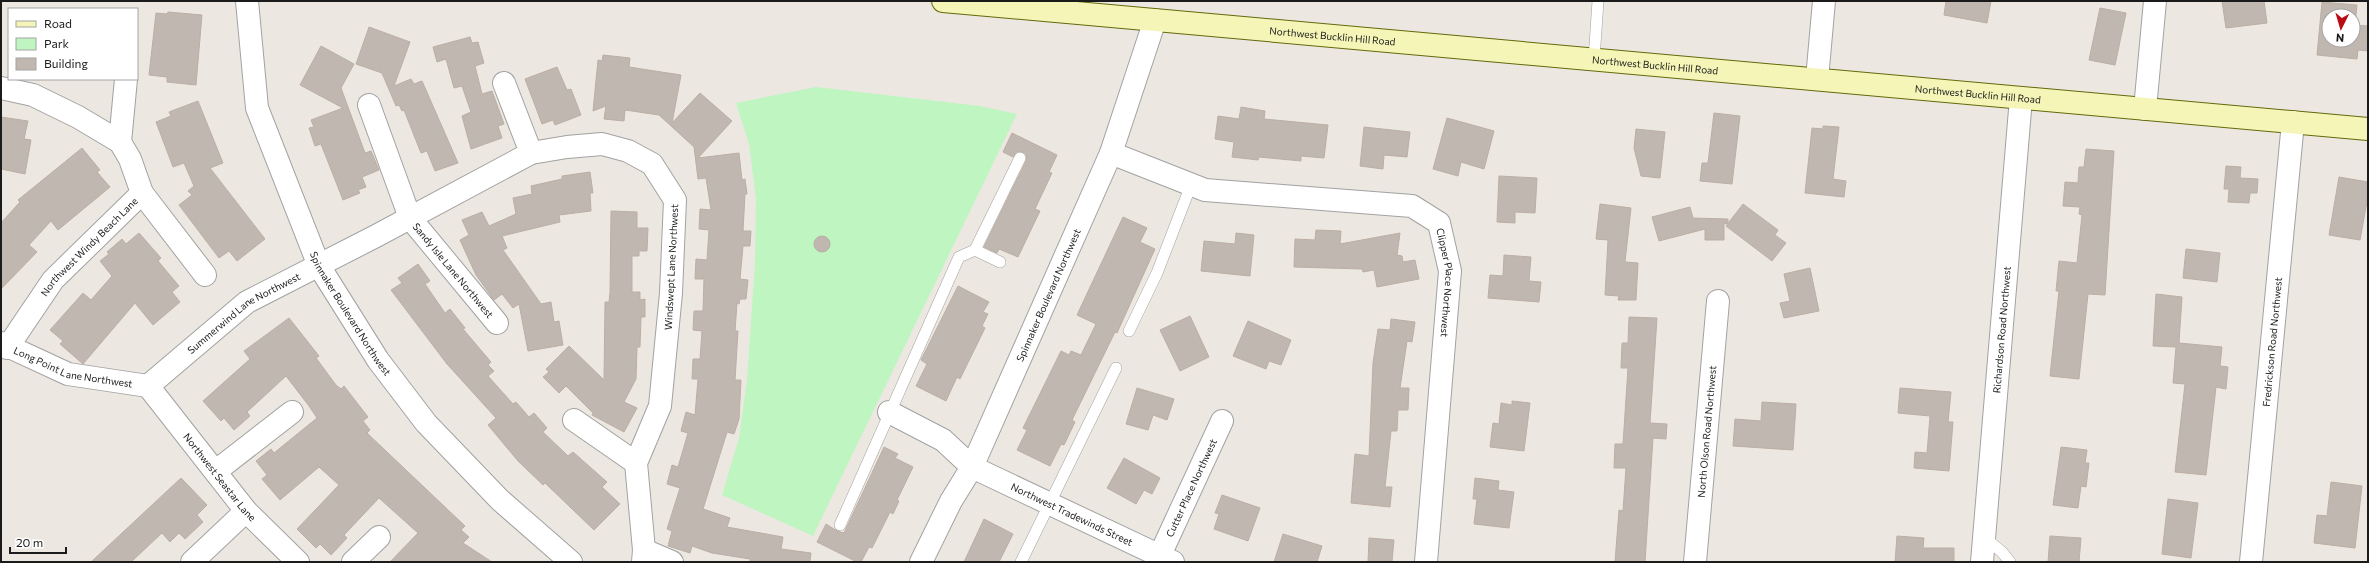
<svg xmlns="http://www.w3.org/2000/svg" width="2369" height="563" viewBox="0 0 2369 563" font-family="Commissioner,sans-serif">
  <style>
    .park { fill: #bff5c1 }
    .building { fill: #c0b7b1; stroke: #bcaea4; fill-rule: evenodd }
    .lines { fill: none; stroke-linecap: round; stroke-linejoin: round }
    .service-casing { stroke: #a2a2a2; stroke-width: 12 }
    .minor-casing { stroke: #a2a2a2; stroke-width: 24 }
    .secondary-casing { stroke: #63690b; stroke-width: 24 }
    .service { stroke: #fff; stroke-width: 11 }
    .minor { stroke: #fff; stroke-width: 22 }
    .secondary { stroke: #f4f5b6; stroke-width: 22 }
    .labels { text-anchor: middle; stroke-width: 3.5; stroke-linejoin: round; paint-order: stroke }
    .street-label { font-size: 10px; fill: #1b1b1b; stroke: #fff }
  </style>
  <rect width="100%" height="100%" fill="#ece8e1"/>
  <path class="park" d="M816,87L980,106L1017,114L813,536L722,495L739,438L747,380L755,262L756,199L749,144L736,103Z"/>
  <path class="building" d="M1946,1H1991L1987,23L1944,15Z
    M2222,1H2264L2267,23L2226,28Z
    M2322,2L2357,5L2355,25L2368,26V51L2358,50L2357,59L2317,55ZM2329,16H2353V40H2329Z
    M2100,8L2126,13L2115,65L2089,60Z
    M168,12L202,15L196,85L167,82V77L149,75L156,13L167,14Z
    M369,27L410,42L394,86L411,79L414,84L422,81L458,163L435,171L427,151L421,153L404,110L402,111L399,105L396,106L382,73L356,64Z
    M470,37L472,43L478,42L484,63L475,66L482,94L492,91L504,124L498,126L502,138L471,149L462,116L471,112L462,86L454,88L446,59L437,62L433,47Z
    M321,46L354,64L341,88L365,153L371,151L379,170L362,177L366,187L358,190L360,193L343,200L321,144L315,146L309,128L314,127L311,120L343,108L300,85Z
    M603,55L630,58L629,67L681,75L672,123L700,93L732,121L698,158L739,153L742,180L745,179L747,194H745L743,231H751L750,246H743L740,279L748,280L746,299H740L739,304L737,303L735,331H738L735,380H741L739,419L734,434L727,432L703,509L730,518L727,527L783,537L781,549L811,553L810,562H750V559L712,553L692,546L690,553L668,546L672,531L667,529L680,488L667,484L672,465L678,467L688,433L681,431L686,412L695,415L698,379H692L693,359H700L702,331L693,330L694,311H703L704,279H695L696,259L707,260L709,230L699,229L700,209L711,210L706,178L698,179L694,147L659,115L625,110L624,121L604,119L606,106L593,111L598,60L602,61Z
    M557,67L567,90L571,89L581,115L555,125L553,120L542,124L525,79Z
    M198,101L223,163L210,168L265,239L237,261L229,251L219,258L179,205L192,195L188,191L194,186L184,163L173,167L156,122L171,116L169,112Z
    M1241,107L1265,111L1264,119L1328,125L1324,158L1301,156V161L1259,157L1258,160L1232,157L1234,142L1215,139L1218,116L1239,119Z
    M1714,113L1740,116L1732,184L1700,181L1702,163H1708Z
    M1,117L28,121L24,139L31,140L25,174L1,169Z
    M1447,118L1494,131L1484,169L1461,162L1458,176L1433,169Z
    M1823,126L1839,127L1833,179L1846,181L1844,197L1805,193L1812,128L1823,129Z
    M1364,127L1410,132L1407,157L1384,155L1383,169L1360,166Z
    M1636,129L1665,132L1660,178L1641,176L1634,148Z
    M1012,133L1057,155L1049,172L1052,173L1035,209L1040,211L1018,257L999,249L997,253L984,247L1026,161V154L1023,152H1016L1013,157L1003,152Z
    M82,148L100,170L97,172L110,187L58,230L51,221L29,245L37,252L1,289V223L20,202L18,200Z
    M2086,149L2114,151L2105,295L2088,294L2079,379L2050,376L2059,291H2056L2059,261L2077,263L2082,215L2079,214L2080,207L2063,206L2065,182L2078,183L2079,167H2084Z
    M2226,166L2241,167L2240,178L2258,179L2257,193H2250L2249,203L2228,202L2229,189H2224Z
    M590,172L593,193H590L591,211L559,215L560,222L502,236L507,248L503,250L541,304L551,302L554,322L559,321L563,345L528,351L519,304L513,308L502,294L494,300L476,275L460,240L469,235L462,220L482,212L489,226L516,214L513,198L532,194L531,186L562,179V176Z
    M1499,176L1537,178L1535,213L1515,212V223L1497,222Z
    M2339,177L2368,182V196L2360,240L2329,235Z
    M1600,204L1631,208L1625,262L1638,263L1636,300H1618L1619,296L1605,295L1608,240L1596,239Z
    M1743,204L1778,230L1775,235L1786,243L1772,261L1726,226Z
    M1690,207L1693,218L1728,219V223L1724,224V240H1705V229L1659,241L1652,217Z
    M611,211L637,212V228H648L647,251H639V256H632V292H640V300L645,299V317H641L640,347H637L636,379L624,402L637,408L624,432L592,415L593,413L566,386L559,393L543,377L549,372L546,369L569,346L604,380L605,302H609L610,293Z
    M1123,217L1147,228L1140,242L1155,249L1117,333L1115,332L1072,420L1075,422L1064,445L1061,444L1050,466L1017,450L1027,430L1023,428L1061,351L1069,355L1071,351L1081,355L1096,324L1077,315Z
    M1316,230L1341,231L1340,244L1400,233L1397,255L1402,256L1403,262L1415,260L1419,279L1377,287L1374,270L1363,272L1362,269L1294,267L1295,239L1315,240Z
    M139,233L161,258L158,261L179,286L172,292L180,302L153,325L135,303L83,364L60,344L63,341L50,330L83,293L91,300L112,276L100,261L109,254L107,252L122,239L126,244Z
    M1236,233L1254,235L1250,276L1201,271L1204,241L1235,244Z
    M814 244a8 8 0 1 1 16 0a8 8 0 1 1-16 0Z
    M2186,249L2220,253L2217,282L2183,278Z
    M1504,255L1531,257L1529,281L1541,282L1539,302L1488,298L1490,275L1503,276Z
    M418,264L430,281L425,284L445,313L450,309L465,328L463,329L491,362L488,365L494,371L488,376L513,404L516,402L529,417L534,413L547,428L543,432L568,456L573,452L607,482L602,487L620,504L594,530L545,483L543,485L518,461L488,425L496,418L447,364L391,290L402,283L398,278Z
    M1810,268L1819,311L1784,318L1780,303L1790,301L1784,274Z
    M958,286L989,302L983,312L988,314L982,326L985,328L960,379L957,377L946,401L916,386L927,364L921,360Z
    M2156,294L2182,297L2179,343L2222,347L2220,366L2228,367L2226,389L2216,387L2206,475L2175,472L2185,384L2173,383L2176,347L2153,346Z
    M1190,316L1209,357L1180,371L1160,330Z
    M1629,317L1657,318L1650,423L1667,424L1666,439L1653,438L1645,562H1615L1619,510L1623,511L1626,468H1614L1615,444H1623L1628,368H1621L1622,343H1628Z
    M289,318L319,356L316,358L336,385L341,389L344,386L368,417L363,421L370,430L367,433L465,526L461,530L469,537L463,543L492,562H390L418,533L379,498L344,535L347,538L331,555L320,544L316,548L297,529L339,485L319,467L280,500L262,479L267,475L256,461L271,449L274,453L317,418L309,406L286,376L247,412L250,416L234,430L224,418L221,421L203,401L250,359L244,351Z
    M1391,319L1415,322L1412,342L1407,341L1400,388H1409L1408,410H1398L1397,431H1391L1385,487H1392L1390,507L1351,503L1355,454L1369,456L1373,363L1378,329L1390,330Z
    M1248,321L1291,340L1281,365L1269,361L1266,369L1233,356Z
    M1137,388L1174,399L1167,420L1153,415L1148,430L1126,424Z
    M1900,388L1951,392L1948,422H1953L1949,471L1914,468L1915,452L1927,453L1930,416L1898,413Z
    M1512,401L1530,403L1524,451L1490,447L1493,423L1499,424L1501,403L1512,405Z
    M1762,402L1796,404L1793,450L1733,446L1735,419L1761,421Z
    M884,447L898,454L895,458L913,467L897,500L899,501L893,514L890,512L872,548L869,547L861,562H857L817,542L826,524L837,531L844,533Z
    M2061,447L2087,450L2085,463H2089L2086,487L2081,486L2078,508L2053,505Z
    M1124,458L1160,478L1152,494L1144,490L1136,504L1107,488Z
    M181,478L207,505L197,515L203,522L185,539L179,533L170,542L162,533L131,562H91Z
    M1475,478L1499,481L1498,490L1514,492L1509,528L1474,524L1477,499H1473Z
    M2331,482L2362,486L2355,548L2314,543L2317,515L2327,516Z
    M1222,495L1260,508L1248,541L1214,529L1219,514L1215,513Z
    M2168,499L2198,503L2191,558L2162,554Z
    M984,519L1013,534L999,562H964Z
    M1283,534L1322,546L1317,562H1274Z
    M1897,536L1924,538L1923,548H1954V562H1895Z
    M2050,536L2081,538L2079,562H2048Z
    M1369,538L1394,540L1392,561L1368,562Z"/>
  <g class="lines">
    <defs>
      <path id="service" d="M1594,59L1598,1
        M975,250L1000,262
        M1129,331L1157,273L1191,185
        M840,525L959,257L975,250L1020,158
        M1984,537L2002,552L2010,562
        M1021,562L1116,368"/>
      <g id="minor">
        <path id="s1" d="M247,1L257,108L319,266L378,360L426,423L500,500L571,562"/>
        <path d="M1817,79L1824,1"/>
        <path d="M504,83L531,153"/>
        <path d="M1,88L33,95L78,117L120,142L130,159L142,193L205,275"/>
        <path id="s2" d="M369,105L410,218L497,323"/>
        <path d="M2145,109L2155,1"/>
        <path d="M120,142L126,79"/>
        <path id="s3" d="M1111,153L1205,190L1412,206L1439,223L1450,271L1426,562"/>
        <path id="s4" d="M1,343L68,374L148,386"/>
        <path id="s5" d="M7,348L53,280L142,193"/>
        <path id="s6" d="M148,386L247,302L376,236L531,153L567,147L602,144L628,151L652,164L675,200L671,293L660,406L636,463L644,550L643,562"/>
        <path id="s7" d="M148,386L246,511L298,562"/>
        <path id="s8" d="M889,412L943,440L972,467L1173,562"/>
        <path d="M574,420L636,463"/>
        <path d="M216,471L292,412"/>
        <path d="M644,550L672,562"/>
        <path id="s9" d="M1160,555L1222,421"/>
        <path d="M192,562L246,511"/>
        <path d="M353,562L379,537"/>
        <path id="s10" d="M921,562L951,501L972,467L1111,153L1155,20"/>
        <path id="s11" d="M1695,562L1718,301"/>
        <path id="s12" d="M1982,562L2021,98"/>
        <path id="s13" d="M2251,562L2293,122"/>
      </g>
      <g id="secondary">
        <path id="s14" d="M943,1L2368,129"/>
      </g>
    </defs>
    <use href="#service" class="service-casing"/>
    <use href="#minor" class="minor-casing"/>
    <use href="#secondary" class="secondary-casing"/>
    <use href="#service" class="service"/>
    <use href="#minor" class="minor"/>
    <use href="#secondary" class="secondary"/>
  </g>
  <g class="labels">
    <g class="street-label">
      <text dy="4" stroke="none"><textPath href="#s14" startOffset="391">Northwest Bucklin Hill Road</textPath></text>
      <text dy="4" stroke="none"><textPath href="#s14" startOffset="715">Northwest Bucklin Hill Road</textPath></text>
      <text dy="4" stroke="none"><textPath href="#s14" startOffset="1039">Northwest Bucklin Hill Road</textPath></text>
      <text dy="4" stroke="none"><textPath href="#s5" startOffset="131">Northwest Windy Beach Lane</textPath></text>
      <text transform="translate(671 267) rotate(-87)" y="4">Windswept Lane Northwest</text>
      <text dy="4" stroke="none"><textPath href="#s2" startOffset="188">Sandy Isle Lane Northwest</textPath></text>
      <text dy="4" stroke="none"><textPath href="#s3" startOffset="401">Clipper Place Northwest</textPath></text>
      <text dy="4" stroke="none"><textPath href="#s10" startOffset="296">Spinnaker Boulevard Northwest</textPath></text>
      <text dy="4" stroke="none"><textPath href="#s1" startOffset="334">Spinnaker Boulevard Northwest</textPath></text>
      <text dy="4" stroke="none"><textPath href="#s6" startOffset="121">Summerwind Lane Northwest</textPath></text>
      <text dy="4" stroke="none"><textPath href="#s12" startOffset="233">Richardson Road Northwest</textPath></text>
      <text dy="4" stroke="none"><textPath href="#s13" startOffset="221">Fredrickson Road Northwest</textPath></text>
      <text dy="4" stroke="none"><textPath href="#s4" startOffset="77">Long Point Lane Northwest</textPath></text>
      <text dy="4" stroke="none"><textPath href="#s11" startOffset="131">North Olson Road Northwest</textPath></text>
      <text dy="4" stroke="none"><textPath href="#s7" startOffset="116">Northwest Seastar Lane</textPath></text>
      <text dy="4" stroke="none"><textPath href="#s9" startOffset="74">Cutter Place Northwest</textPath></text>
      <text dy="4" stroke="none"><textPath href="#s8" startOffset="211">Northwest Tradewinds Street</textPath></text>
    </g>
  </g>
  <rect width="2369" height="563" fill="none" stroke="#1b1b1b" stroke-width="4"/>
  <rect x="8" y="8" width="130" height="72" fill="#ffffff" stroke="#a4a4a4"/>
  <rect x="16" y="21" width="20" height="6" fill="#f4f5b6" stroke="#a4a4a4"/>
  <text x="44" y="28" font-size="12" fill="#1b1b1b">Road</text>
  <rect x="16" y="38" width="20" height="12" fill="#bff5c1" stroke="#a4a4a4"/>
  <text x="44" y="48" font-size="12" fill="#1b1b1b">Park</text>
  <rect x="16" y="58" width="20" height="12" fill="#c0b7b1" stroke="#a4a4a4"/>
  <text x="44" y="68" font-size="12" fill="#1b1b1b">Building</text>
  <g transform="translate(2341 28) rotate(185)"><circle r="19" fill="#ffffff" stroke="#a4a4a4"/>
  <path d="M0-3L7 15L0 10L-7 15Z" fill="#ba0c14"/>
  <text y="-6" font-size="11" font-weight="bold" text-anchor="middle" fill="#1b1b1b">N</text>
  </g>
  <path d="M10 547v6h56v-6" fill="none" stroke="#1b1b1b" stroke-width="2"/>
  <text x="16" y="547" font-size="12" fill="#1b1b1b" stroke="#ffffff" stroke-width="3" paint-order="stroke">20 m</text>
</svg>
